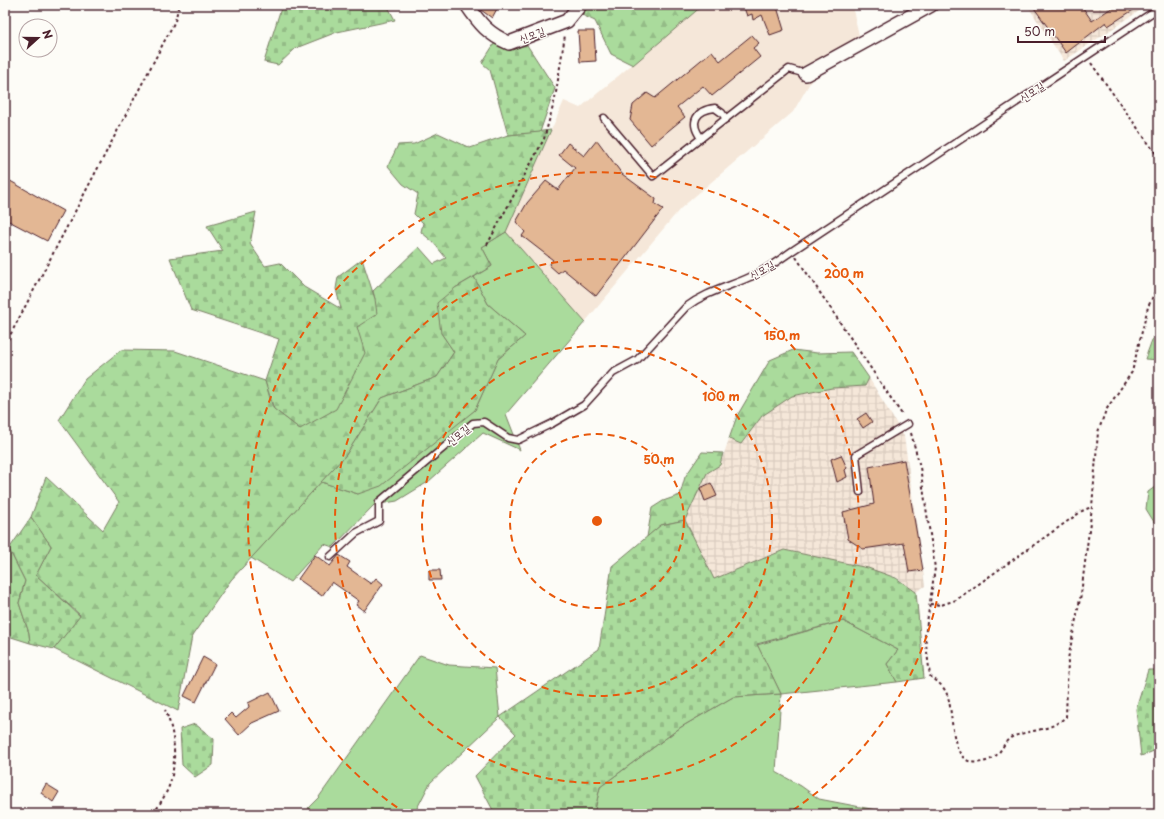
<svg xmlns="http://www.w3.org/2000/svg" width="1164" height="819" font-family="'Playpen Sans','Poor Story',sans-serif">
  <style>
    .built { fill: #f5e7d9 }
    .industrial { fill: url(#industrial-grid) }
    .grass { fill: #aadb9c; stroke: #7a7d64 }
    .forest { fill: url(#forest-firs); stroke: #7a7d64 }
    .cemetery { fill: url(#cemetery-stones); stroke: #7a7d64 }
    .building { fill: #e3b794; stroke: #4a1f2b }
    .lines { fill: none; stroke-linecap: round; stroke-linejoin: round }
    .service-casing { stroke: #4a1f2b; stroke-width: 9 }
    .minor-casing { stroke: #4a1f2b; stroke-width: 16 }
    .path { stroke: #4a1f2b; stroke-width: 2; stroke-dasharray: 3 3; stroke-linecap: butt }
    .service { stroke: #fdfcf7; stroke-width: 6 }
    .minor { stroke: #fdfcf7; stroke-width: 13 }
    .ring { fill: none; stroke: #e8590c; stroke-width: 2; stroke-dasharray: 7 5 }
    .labels { text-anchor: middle; stroke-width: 3; stroke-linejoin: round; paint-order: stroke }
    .street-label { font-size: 11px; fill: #4a1f2b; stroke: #fdfcf7 }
    .centre { fill: #e8590c; stroke: #fdfcf7; stroke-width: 2 }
    .ring-label { font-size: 12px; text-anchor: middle; font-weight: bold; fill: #e8590c; stroke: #fdfcf7; stroke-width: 3; stroke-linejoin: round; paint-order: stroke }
  </style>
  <defs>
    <pattern id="industrial-grid" width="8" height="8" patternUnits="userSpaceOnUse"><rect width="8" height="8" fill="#f5e7d9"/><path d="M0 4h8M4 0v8" fill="none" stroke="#d4c6ba"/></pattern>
    <pattern id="forest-firs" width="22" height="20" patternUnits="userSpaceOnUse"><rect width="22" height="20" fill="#aadb9c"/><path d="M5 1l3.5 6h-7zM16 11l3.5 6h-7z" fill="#94bc87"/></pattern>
    <pattern id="cemetery-stones" width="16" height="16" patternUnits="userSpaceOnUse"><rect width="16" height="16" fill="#aadb9c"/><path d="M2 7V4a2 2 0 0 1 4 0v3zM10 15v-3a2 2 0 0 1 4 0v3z" fill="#94bc87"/></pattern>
  </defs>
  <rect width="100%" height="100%" fill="#fdfcf7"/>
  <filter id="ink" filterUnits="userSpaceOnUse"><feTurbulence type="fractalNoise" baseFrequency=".025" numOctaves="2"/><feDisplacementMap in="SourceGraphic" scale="8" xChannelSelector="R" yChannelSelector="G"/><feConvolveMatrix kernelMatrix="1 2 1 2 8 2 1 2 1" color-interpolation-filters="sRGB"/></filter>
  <g filter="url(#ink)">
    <!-- built -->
    <path class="built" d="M703,5H866L853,10L859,35L811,81L793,112L680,209L585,322L506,232L564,101L580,108Z"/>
    <!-- industrial -->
    <g class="industrial">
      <path d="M1027,5H1148L1064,61Z"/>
      <path d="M869,378L904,436L925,586L916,592L896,577L784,550L714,579L685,520L707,473L720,465L729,439L741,444L762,416L792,396L832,388L865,386Z"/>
    </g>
    <!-- grass -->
    <g class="grass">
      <path d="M506,232L585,322L506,414L520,450L483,433L428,482L397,501L374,505L333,547L324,544L290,582L251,558L321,482L358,494L475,410L498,359L525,336L488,304L474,277L492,266L482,247Z"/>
      <path d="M1159,321V360L1145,359Z"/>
      <path d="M1159,484V530L1146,509L1148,492Z"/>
      <path d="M843,621L898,650L887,664L897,682L781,694L776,772L801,786L819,799L897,814H594L600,787L681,727L733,697L781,694L757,645Z"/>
      <path d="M420,655L449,665L495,668L500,717L430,783L414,814H313L308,808L319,797Z"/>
    </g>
    <!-- forest -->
    <g class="forest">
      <path d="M588,5H703L633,65L611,54L595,21L582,15Z"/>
      <path d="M551,130L506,232L482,247L492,266L455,288L441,333L454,352L437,377L382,398L346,455L231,580L192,636L178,711L54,649L80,615L36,575L51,546L31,517L46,477L103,530L119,502L59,420L85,379L121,350L175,351L265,381L273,408L300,429L357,327L375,299L373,291L419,247L434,264L446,258L433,242L421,232L423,223L414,214L418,194L403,184L388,166L398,145L414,144L438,133L470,148L508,135Z"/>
      <path d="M793,350L817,353L851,352L869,378L865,386L832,388L792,396L762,416L741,444L729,439L737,416L770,360Z"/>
      <path d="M702,452L723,453L720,465L707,473L685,520L661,525L647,537L652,508L663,501L680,495L685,477Z"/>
      <path d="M9,549L25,581L19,603L29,633L30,643L5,635V552Z"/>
    </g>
    <!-- cemetery -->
    <g class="cemetery">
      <path d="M282,5H387L395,20L337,32L296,48L278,65L264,62Z"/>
      <path d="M496,41L504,47L527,45L555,88L540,132L508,135L490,70L482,63Z"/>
      <path d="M256,212L250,244L265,266L280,263L304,287L341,309L336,289L338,277L362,259L375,299L377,314L357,327L365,353L336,409L300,429L274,409L265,381L279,339L191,310L170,258L223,251L207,226Z"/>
      <path d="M474,277L488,304L525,336L498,359L475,410L381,486L358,494L321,482L346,455L382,398L437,377L454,352L441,333L437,303L455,288Z"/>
      <path d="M31,517L51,546L36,575L80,616L54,649L30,643L29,633L19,603L25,581L9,549Z"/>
      <path d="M685,520L714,579L784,550L868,568L896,578L916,592L924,678L897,682L887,664L898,650L843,621L757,644L781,694L733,697L681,727L600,787L594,814H495L475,776L516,734L500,717L599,649L612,566L661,525Z"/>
      <path d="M1148,670H1159V749L1141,756L1136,709Z"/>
      <path d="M195,724L214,739L213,765L195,777L182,765L180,729Z"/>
    </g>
    <!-- building -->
    <g class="building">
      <path d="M483,5H499L492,18L481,10Z"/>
      <path d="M743,5H781L777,7L784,30L770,35L762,15L753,20L752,14L747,16Z"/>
      <path d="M1032,5H1081L1092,21L1116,5H1141L1108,26L1106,22L1066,53Z"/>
      <path d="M578,31H594L596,61L580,62Z"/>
      <path d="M752,35L759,43L753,48L760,57L712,96L703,86L677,107L685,117L651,145L630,120L633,105L647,93L655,98L712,51L720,61Z"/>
      <path d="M597,140L622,174L656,199L655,204L663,209L596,296L563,269L558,273L549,265L553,260L522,236L525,232L516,222L527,203L546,181L558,190L575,168L559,155L568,143L584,156Z"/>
      <path d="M5,178L63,211L47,241L5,219Z"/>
      <path d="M866,413L872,422L863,428L857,419Z"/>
      <path d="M841,455L847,468L845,470L847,477L837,482L831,459Z"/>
      <path d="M904,460L923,570L909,572L904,543L863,549L848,539L843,512L874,504L869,467Z"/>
      <path d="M711,483L717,496L705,501L700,488Z"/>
      <path d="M315,555L330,566L339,555L350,562L347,567L371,584L376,578L383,584L364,611L356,605L359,601L332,582L322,596L298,579Z"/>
      <path d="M429,570H440L441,580H429Z"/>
      <path d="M203,657L215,664L196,702L184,696Z"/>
      <path d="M270,692L279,711L252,723L239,735L225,719L231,713L236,718L249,707L248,703Z"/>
      <path d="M46,784L59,792L53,802L41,793Z"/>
    </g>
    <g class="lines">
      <!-- service casing -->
      <g class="service-casing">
        <g id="service">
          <path d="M604,118L653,176L789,69L806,74"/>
          <path d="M701,138C689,122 696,110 715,108L722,113L726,119"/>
          <path d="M860,492L856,455L908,424"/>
          <path d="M330,557L356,533L379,521V502L473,423L484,422L508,438L518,440L553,423L584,405L613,373L637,360L686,307C706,292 728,287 750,277C765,271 779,260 792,251L1159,8"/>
        </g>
      </g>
      <!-- minor casing -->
      <g class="minor-casing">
        <g id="minor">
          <path d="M467,5C480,24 488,34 509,43L567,21L580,5"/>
          <path d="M806,74L931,5"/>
        </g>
      </g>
      <!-- path -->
      <g class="path">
        <path d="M1091,63L1159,158"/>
        <path d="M487,245L544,139L555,99L565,35"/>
        <path d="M796,257L903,416"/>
        <path d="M5,345L175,21L179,5"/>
        <path d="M911,433L920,467L935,568L925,636L930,676C938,682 945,687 948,697C955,721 948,775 989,760C1002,755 1003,741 1012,737C1026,731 1041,731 1054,725C1058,723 1062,720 1066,717L1068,659L1081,594L1092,507L1098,432L1106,410L1132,372L1148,307L1159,283"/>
        <path d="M930,604L941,605L956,600L1082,511L1091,507"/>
        <path d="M154,814C159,804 167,794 170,783C177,760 175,732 165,710"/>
      </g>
      <!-- service -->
      <use href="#service" class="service"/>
      <!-- minor -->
      <use href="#minor" class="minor"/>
    </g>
  </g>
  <!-- distance rings -->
  <g class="ring">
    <circle cx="597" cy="521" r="87"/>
    <circle cx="597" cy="521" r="175"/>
    <circle cx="597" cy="521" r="262"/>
    <path d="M407 814A349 349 0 1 1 787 814"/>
  </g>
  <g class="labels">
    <!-- street labels -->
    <g class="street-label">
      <text transform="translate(532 35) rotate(-20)" y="4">신모길</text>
      <text transform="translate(1032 92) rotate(-34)" y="4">신모길</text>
      <text transform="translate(762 270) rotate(-30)" y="4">신모길</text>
      <text transform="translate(458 435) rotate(-39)" y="4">신모길</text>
    </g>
  </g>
  <circle cx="597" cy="521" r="6" class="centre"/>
  <g class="ring-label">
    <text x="844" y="278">200 m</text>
    <text x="782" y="340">150 m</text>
    <text x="721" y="401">100 m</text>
    <text x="659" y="464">50 m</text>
  </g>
  <!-- margin -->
  <rect width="1164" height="819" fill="none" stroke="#fdfcf7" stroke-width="20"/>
  <rect x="10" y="10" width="1144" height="799" fill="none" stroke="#4a1f2b" stroke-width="1.5" filter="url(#ink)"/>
  <!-- north arrow -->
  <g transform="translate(38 38) rotate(69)"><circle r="19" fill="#fdfcf7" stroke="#b5a4a5"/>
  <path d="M0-3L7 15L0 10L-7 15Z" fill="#4a1f2b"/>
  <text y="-6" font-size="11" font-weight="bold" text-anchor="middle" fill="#4a1f2b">N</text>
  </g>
  <!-- scale -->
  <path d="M1018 36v6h87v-6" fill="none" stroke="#4a1f2b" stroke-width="2"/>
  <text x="1024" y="36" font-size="12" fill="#4a1f2b" stroke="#fdfcf7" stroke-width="3" paint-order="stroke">50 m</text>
</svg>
